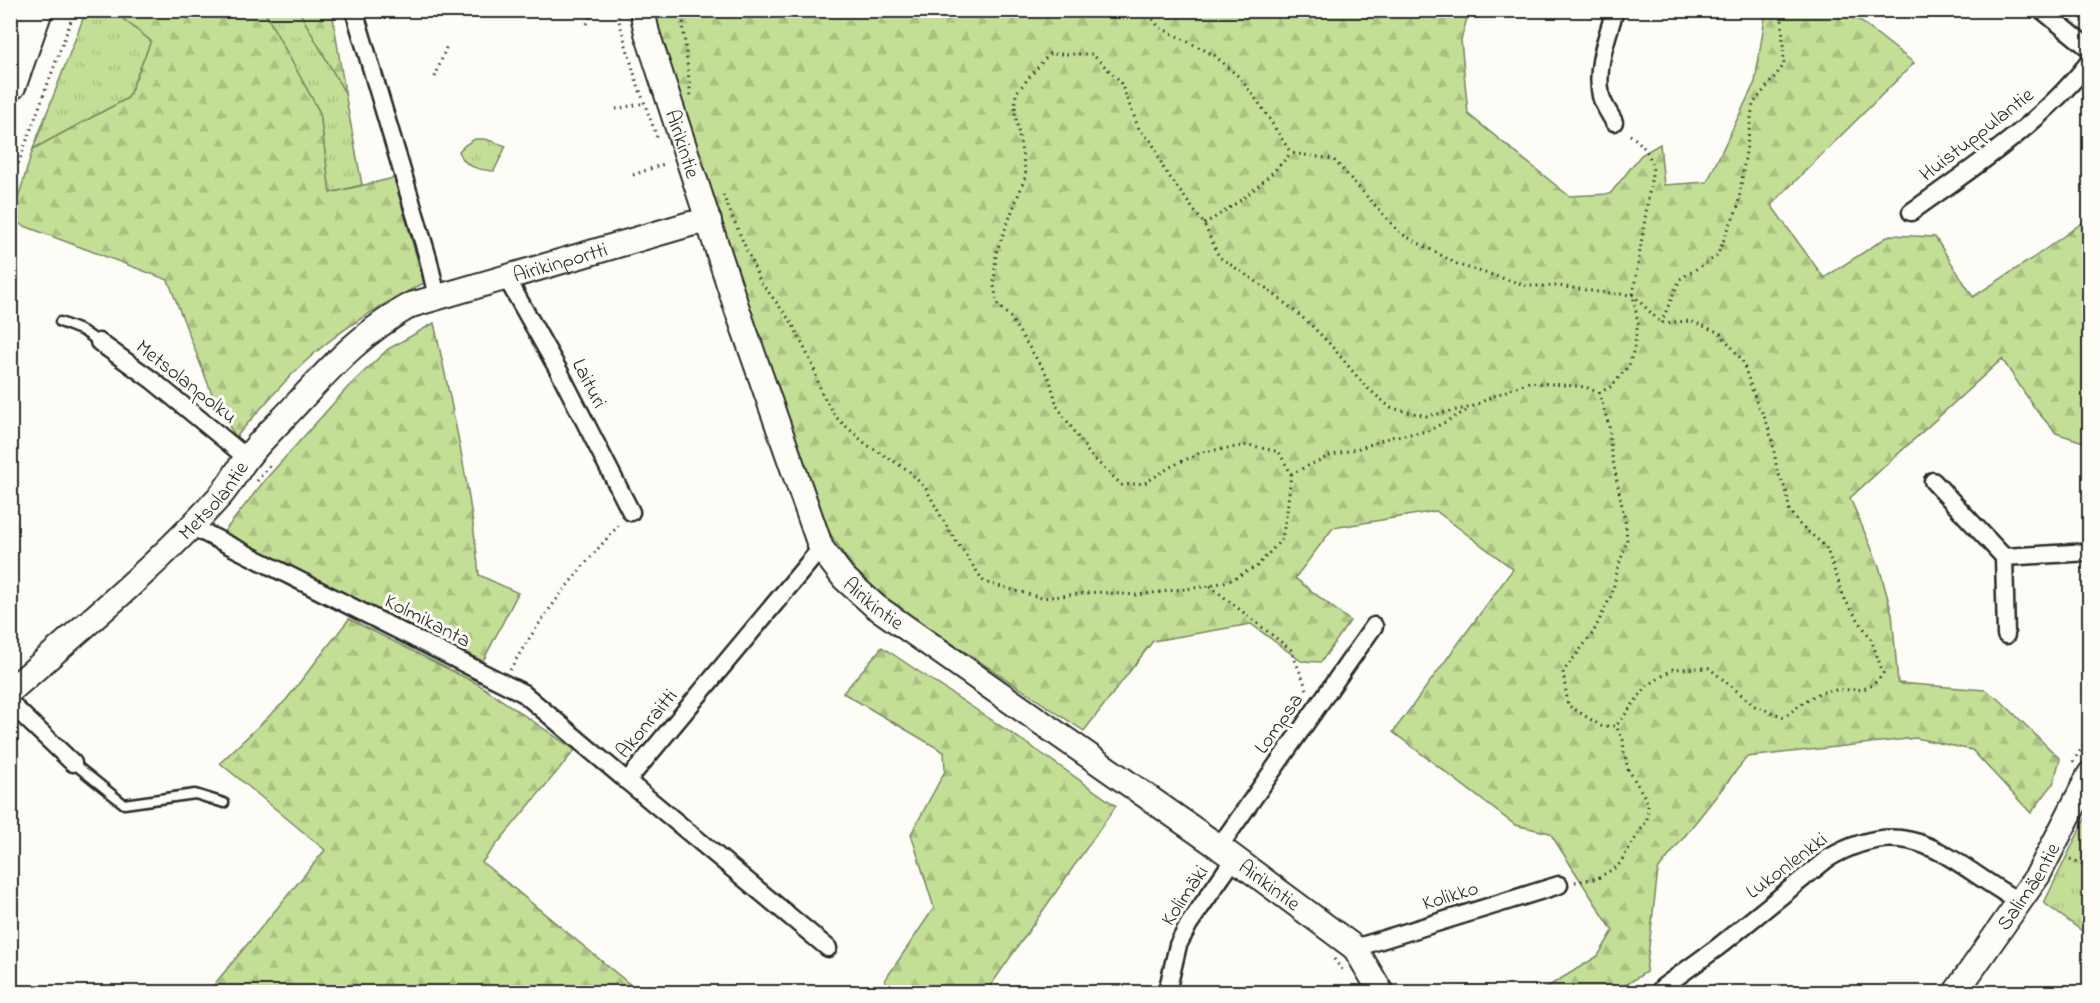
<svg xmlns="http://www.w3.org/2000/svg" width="2100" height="1003" font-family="'Indie Flower',sans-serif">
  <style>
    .grass { fill: url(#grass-tufts); stroke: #778560; stroke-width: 1.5 }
    .forest { fill: url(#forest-firs); stroke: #778560; stroke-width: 1.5 }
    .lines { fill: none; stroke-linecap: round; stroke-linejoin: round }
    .lane-casing { stroke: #2b2b2b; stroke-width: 13 }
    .street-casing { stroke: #2b2b2b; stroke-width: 21 }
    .secondary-casing { stroke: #2b2b2b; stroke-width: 28 }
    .highway-casing { stroke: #2b2b2b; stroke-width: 36 }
    .path { stroke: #2b2b2b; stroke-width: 3; stroke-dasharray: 1.5 4.5; stroke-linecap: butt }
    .lane { stroke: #fdfcf7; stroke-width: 8 }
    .street { stroke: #fdfcf7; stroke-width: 16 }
    .secondary { stroke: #fdfcf7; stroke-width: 24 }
    .highway { stroke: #fdfcf7; stroke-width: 32 }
    .labels { text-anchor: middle; stroke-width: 6; stroke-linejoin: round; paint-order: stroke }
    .street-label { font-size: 21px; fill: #2b2b2b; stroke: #fdfcf7 }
  </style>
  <defs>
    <pattern id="grass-tufts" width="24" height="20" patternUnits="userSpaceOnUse" patternTransform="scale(1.5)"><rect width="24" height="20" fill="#c3df96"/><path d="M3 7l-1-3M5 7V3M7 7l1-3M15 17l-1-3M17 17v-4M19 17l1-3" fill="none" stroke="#a8c081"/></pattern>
    <pattern id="forest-firs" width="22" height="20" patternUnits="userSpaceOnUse" patternTransform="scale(1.5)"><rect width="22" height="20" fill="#c3df96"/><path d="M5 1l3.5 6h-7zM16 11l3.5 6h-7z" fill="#a8c081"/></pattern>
  </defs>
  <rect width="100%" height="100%" fill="#fdfcf7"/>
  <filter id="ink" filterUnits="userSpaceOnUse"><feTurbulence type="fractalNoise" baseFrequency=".0167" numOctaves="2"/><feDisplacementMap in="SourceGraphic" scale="12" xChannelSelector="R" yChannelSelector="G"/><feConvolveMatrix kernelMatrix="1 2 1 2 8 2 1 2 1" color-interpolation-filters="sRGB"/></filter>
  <g filter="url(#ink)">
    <!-- grass -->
    <g class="grass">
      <path d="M86,11H113L151,41L128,98L33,149Z"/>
      <path d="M264,11H299L345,93L362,185L330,193L320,113Z"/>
      <path d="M475,139H485L506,146L494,171C479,170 463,167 459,151L465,145Z"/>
      <path d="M2086,817L2090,820L2089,936L2044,903Z"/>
    </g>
    <!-- forest -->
    <g class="forest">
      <path d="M113,11H264L320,113L330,193L394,178L424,283C388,301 353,321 322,347C290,373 263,406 236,437L217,407L168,280L11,221L33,149L128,98L151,41Z"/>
      <path d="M299,11H332L345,93Z"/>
      <path d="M654,11H1469L1461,40L1468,114L1569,196L1610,194L1641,155L1660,144L1664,185L1707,182L1755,82L1766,11H1857L1854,16L1914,63L1771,205L1824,278L1890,235L1935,237L1973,297L2033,258L2089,218V444L2056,433L2036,410L2002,359L1850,498L1879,566L1892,614L1898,683L1985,690L2001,701L2060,759L2053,784L2031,813L1972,750L1916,738L1747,757L1658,870L1646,972L1615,992H1539L1598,956L1613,931L1550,833L1515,825L1393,732L1513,569L1436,511L1333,528L1295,578L1350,621L1321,662L1301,661L1251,624L1153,641L1084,731L887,600L853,568L825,526L787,422L679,98Z"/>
      <path d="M434,323C452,406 471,490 479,575L518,593L483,661L223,533L265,480L348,387L388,349Z"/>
      <path d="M349,619L478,684L575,750L482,862L639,992H208L325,850L220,763L286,700Z"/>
      <path d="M882,647L1044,755L1116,806L986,992H889L885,980L934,908L911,834L945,771L944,752L843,693Z"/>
    </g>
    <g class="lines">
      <!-- lane casing -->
      <g class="lane-casing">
        <g id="lane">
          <path d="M60,322L83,331L99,342"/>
          <path d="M73,763L124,804L195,794L224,803"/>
        </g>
      </g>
      <!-- street casing -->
      <g class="street-casing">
        <g id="street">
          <path d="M354,10L428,258L437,297"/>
          <path d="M2042,10L2090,49"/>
          <path d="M1614,122C1610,114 1603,105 1601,96C1595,67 1607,38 1615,10"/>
          <path d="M1911,212C1975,166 2041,124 2090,61"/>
          <path d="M506,277L560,373L631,512"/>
          <path d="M99,342L152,380L247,458"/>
          <path d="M1933,481L2004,557L2090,552"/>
          <path d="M191,526L523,693L627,781"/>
          <path d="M821,548L627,781L828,948"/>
          <path d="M2004,557L2006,635"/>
          <path d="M10,703L73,763"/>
          <path d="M1219,847L1374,626"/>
          <path d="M1355,948L1559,885"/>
          <path d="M1167,992L1178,945L1189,924L1234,859"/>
          <path d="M1659,992L1663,987L1718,947L1827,859C1913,808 1949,863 2020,902"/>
        </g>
      </g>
      <!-- secondary casing -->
      <g class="secondary-casing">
        <g id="secondary">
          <path id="s1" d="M642,10L647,33L737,309L821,548L844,578L875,606L1219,847L1355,948L1381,992"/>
          <path id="s2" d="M10,691C82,628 156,567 220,496C230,485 237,471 246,459C260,441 277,425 292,409C331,367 361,333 411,305L690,224L709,221"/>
          <path id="s3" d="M1956,992L2038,875L2090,774"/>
        </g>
      </g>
      <!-- highway casing -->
      <g class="highway-casing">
        <path id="highway" d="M10,84L36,10"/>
      </g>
      <!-- path -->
      <g class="path">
        <path d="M616,10L636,80L658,140"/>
        <path d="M684,10L683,26L691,98"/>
        <path d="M1145,10L1159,27L1214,55L1239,77L1261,106L1291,153"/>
        <path d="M587,24L594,10"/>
        <path d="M435,77L447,45"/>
        <path d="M616,109L645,103"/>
        <path d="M633,175L667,163"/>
        <path d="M10,186L75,10"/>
        <path d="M723,195L760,281L792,323L813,366L822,394L837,418L867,445L908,470L926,489L948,529L984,582L1042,598L1097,592L1136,595L1210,586L1231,580L1257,566L1282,539L1287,511L1291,474L1279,452L1249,445L1202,452L1170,467L1145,483L1122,485L1090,455L1057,406L1050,380L1010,317L997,304L994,285L996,253L1026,175L1015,113L1016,93L1049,54H1092L1120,81L1139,129L1152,142L1164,169L1204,224L1219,257L1266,288L1308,322L1329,343L1365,386L1391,408L1427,416L1472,407L1491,397L1529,382L1586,387L1599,393L1609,426L1611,451L1626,526L1627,542L1618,567L1612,594L1593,633L1563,672L1568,705L1601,726H1616L1647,686L1673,669L1709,668L1755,706L1784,717C1796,708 1810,696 1824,692C1849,685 1867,699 1883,673L1871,639L1845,600L1826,547L1798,523L1789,509L1787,493L1777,470L1773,444L1766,420L1756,401L1742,360L1720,333L1691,321L1661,323L1633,295L1598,292L1559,286H1528L1459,265L1400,233L1333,159L1291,153"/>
        <path d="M1204,224C1241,202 1262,185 1291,153"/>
        <path d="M1661,323L1680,279L1717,256L1738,206L1753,104L1784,65L1782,19L1786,10"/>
        <path d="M1599,393L1612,386L1629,365L1634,349L1638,323L1633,295L1653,168C1649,150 1640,142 1626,132"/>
        <path d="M1291,474L1329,456L1363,447L1391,437L1428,431L1468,410"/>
        <path d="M257,481L270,465"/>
        <path d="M1210,586L1291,650L1308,692"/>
        <path d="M510,670C540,617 579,569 619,525"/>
        <path d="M2073,762L2090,735"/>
        <path d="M2070,859L2090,867"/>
        <path d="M1575,882L1598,878L1618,866L1647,820L1648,806L1646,799L1628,769L1624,752L1623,740L1616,726"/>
        <path d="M1334,959L1343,971"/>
        <path d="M1930,992L1936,984"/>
      </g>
      <!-- lane -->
      <use href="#lane" class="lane"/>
      <!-- street -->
      <use href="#street" class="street"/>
      <!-- secondary -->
      <use href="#secondary" class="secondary"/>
      <!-- highway -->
      <use href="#highway" class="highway"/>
    </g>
  </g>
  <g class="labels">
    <!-- street labels -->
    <g class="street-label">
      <text transform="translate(1976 134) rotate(-38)" y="7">Huistuppulantie</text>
      <text dy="7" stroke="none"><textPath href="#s1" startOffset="140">Airikintie</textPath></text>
      <text dy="7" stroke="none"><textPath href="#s2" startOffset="714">Airikinportti</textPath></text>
      <text transform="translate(187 381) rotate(38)" y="7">Metsolanpolku</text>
      <text transform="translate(590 383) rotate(63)" y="7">Laituri</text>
      <text dy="7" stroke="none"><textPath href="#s2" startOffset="279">Metsolantie</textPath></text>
      <text dy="7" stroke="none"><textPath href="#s1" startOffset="644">Airikintie</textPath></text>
      <text transform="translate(428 620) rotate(27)" y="7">Kolmikanta</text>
      <text transform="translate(646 723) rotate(-50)" y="7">Akonraitti</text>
      <text transform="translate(1278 723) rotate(-55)" y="7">Lompsa</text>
      <text transform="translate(1786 865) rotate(-37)" y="7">Lukonlenkki</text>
      <text dy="7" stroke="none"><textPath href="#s1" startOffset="1130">Airikintie</textPath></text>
      <text dy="7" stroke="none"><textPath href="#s3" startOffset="128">Salimäentie</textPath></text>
      <text transform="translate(1184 895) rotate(-56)" y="7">Kolimäki</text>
      <text transform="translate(1450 895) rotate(-17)" y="7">Kolikko</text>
    </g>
  </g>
  <!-- margin -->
  <rect width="2100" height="1003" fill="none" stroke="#fdfcf7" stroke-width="36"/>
  <rect x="18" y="18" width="2064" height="967" fill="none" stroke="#2b2b2b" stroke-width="2" filter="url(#ink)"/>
</svg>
